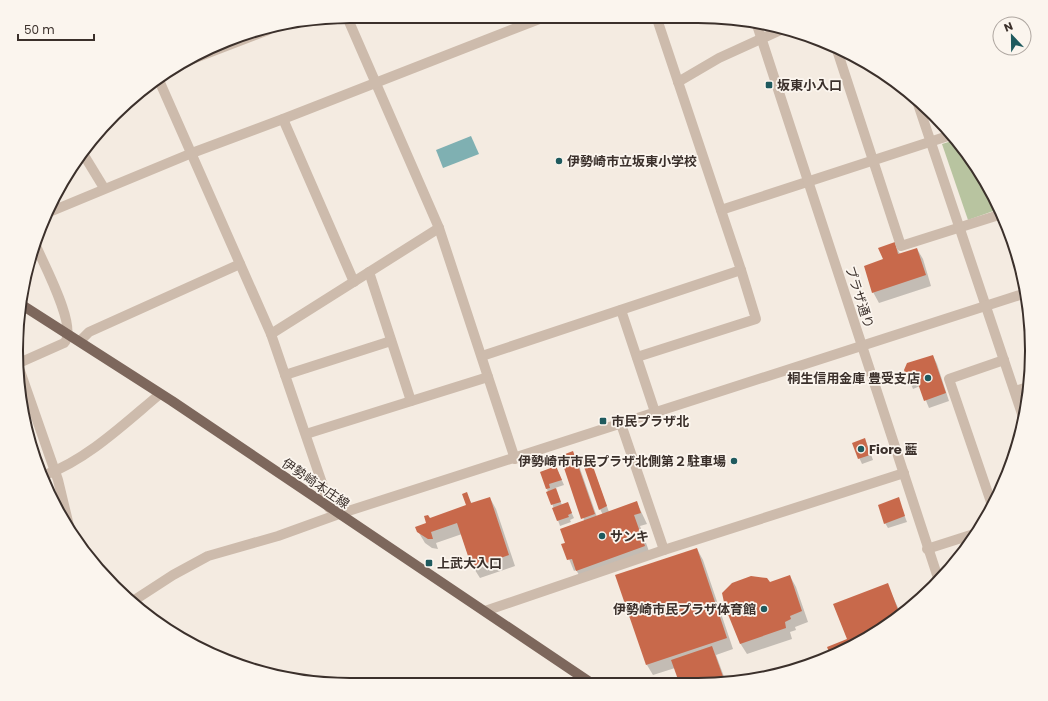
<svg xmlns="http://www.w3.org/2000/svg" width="1048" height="701" font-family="Poppins,'Noto Sans JP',sans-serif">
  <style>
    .green { fill: #b8c4a0 }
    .water { fill: #7fb0b2 }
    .shadow { fill: #0003 }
    .building { fill: #c8694b }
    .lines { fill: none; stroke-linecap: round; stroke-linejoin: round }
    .minor { stroke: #cdbbac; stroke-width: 10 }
    .tertiary { stroke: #cdbbac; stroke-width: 10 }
    .primary { stroke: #7d675c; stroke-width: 10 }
    .poi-dot { fill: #1f5a5e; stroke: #fbf5ee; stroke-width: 1.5 }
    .labels { text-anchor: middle; stroke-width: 3.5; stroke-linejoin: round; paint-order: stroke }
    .poi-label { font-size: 13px; font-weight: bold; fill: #3b302b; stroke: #fbf5ee; text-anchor: start }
    .street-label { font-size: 13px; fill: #3b302b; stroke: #fbf5ee }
    .rim { fill: none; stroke: #3b302b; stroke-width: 2 }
  </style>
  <rect width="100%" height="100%" fill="#f4ebe1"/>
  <!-- green -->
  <path class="green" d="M955,140L975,164L999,209L968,220L942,144Z"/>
  <!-- water -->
  <path class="water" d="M471,136L479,154L443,168L436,150Z"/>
  <!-- shadow -->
  <g class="shadow">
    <path d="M894,243L900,254L917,249L923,259L931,286L879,303L873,292L884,259Z"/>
    <path d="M933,356L937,364L949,401L929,408L920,386L913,389L905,370Z"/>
    <path d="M865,439L873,460L862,464L853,444Z"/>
    <path d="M573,452L577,460L597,517L603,515L600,509L590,460L609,512L637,503L647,524L640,526L651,557L583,581L576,570L574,571L563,544L566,543L584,521Z"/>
    <path d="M556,467L564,485L555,488L562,505L567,503L574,518L570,520L571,522L560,526L541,472Z"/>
    <path d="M466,493L472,504L490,498L496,509L515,566L480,578L473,567L462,534L436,543L438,549L432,548L425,543L416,528L428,524L430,519L467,506Z"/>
    <path d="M898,499L907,522L888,528L885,523Z"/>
    <path d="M697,549L703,560L733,649L716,655L726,682L681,685L675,668L653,675L647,665Z"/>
    <path d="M790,576L796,587L808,622L795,627L796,630L790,632L792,639L747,654L740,643L769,584Z"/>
    <path d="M887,584L901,614L884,628L832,656L848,640Z"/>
  </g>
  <!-- building -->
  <g class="building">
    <path d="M895,242L898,254L917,248L926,275L872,293L864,266L883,259L878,248Z"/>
    <path d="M933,355L946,393L924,401L916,378L908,381L904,370L907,363Z"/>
    <path d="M865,438L870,455L858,459L852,443Z"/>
    <path d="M573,451L595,514L581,519L560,456Z"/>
    <path d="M590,458L607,506L599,510L582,461Z"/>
    <path d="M556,466L562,480L549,484L550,488L546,489L540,472Z"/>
    <path d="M556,488L561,502L551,505L546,492Z"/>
    <path d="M467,492L471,503L490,497L509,555L472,568L457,523L431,532L433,539H428L417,532L415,527L426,523L424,516L428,515L430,518L466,505L462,494Z"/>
    <path d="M899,497L905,516L884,524L878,505Z"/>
    <path d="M637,501L641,513L634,515L645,546L576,571L572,559L567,560L561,544L565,543L560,529Z"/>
    <path d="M568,502L572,513L568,515L569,517L557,521L552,508Z"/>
    <path d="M697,548L727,638L646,665L615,575Z"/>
    <path d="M790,575L802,611L790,616L791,619L785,622L786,628L740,644L725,607L722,593L732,583L751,576L767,578L770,582Z"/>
    <path d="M888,583L900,615L883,622L884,625L875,629L876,633L831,657L827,647L847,639L833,604Z"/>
    <path d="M712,646L725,682L680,685L671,660Z"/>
  </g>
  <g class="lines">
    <!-- minor -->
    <g class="minor">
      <path d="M347,17L439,228L515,459"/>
      <path d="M836,47L901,246L1002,214"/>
      <path d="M187,61L268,30"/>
      <path d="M158,78L271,334L322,483L329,508"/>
      <path d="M678,82L719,58L783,29"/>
      <path d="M917,101L1024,420"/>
      <path d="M283,119L354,282"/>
      <path d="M82,152L104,188"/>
      <path d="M721,210L951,135"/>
      <path d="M369,272L411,401"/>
      <path d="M621,310L655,412"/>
      <path d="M271,334L439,228"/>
      <path d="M80,341L89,332L240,264"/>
      <path d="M482,356L741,270L656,16"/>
      <path d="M637,357L756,319L741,270"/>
      <path d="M19,363L64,343C79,329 43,263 36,246"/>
      <path d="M20,371L58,480L70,530"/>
      <path d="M285,375L391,341"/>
      <path d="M1015,391L1028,387"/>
      <path d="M621,424L664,550"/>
      <path d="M306,434L488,377"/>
      <path d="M992,505L949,379L1004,360"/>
      <path d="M927,549L977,533"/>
      <path d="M485,611L664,550L904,473"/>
    </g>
    <!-- tertiary -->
    <g class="tertiary">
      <path d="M756,22L939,581"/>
      <path d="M47,213L192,153L283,119L547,16"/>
      <path d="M45,475C88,459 125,423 160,394"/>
      <path d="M133,601L173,575L208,556L278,536L339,514L1026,293"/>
    </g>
    <!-- primary -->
    <path class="primary" d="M22,305L172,401L594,685"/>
  </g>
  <!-- markers -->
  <g class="poi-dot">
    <rect x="765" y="81" width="8" height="8" rx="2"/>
    <circle cx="559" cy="161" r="4"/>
    <circle cx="928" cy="378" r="4"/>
    <rect x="599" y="417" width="8" height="8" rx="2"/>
    <circle cx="861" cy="449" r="4"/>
    <circle cx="734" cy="461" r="4"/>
    <circle cx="602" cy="536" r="4"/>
    <rect x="425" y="559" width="8" height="8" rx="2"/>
    <circle cx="764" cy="609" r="4"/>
  </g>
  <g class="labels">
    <!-- poi labels -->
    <g class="poi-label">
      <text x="777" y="90">坂東小入口</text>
      <text x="567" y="166">伊勢崎市立坂東小学校</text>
      <text x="920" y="383" text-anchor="end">桐生信用金庫 豊受支店</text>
      <text x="611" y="426">市民プラザ北</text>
      <text x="869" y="454">Fiore 藍</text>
      <text x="726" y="466" text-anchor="end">伊勢崎市市民プラザ北側第２駐車場</text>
      <text x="610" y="541">サンキ</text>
      <text x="437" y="568">上武大入口</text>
      <text x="756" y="614" text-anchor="end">伊勢崎市民プラザ体育館</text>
    </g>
    <!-- street labels -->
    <g class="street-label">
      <text transform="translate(860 297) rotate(72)" y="5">プラザ通り</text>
      <text transform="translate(316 483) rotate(34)" y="5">伊勢崎本庄線</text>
    </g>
  </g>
  <!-- crop -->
  <path d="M0 0H1048V701H0ZM350 23H698A327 327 0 0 1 1025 350V351A327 327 0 0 1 698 678H350A327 327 0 0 1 23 351V350A327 327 0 0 1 350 23Z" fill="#fbf5ee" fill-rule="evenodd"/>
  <path class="rim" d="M350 23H698A327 327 0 0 1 1025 350V351A327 327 0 0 1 698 678H350A327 327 0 0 1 23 351V350A327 327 0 0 1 350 23Z"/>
  <!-- north arrow -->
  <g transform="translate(1012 36) rotate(338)"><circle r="19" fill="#fbf5ee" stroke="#aea6a0"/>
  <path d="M0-3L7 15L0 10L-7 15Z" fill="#1f5a5e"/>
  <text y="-6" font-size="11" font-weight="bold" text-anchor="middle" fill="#3b302b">N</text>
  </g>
  <!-- scale -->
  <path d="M18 34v6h76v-6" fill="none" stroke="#3b302b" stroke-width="2"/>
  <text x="24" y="34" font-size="12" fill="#3b302b" stroke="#fbf5ee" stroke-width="3" paint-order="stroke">50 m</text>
</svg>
